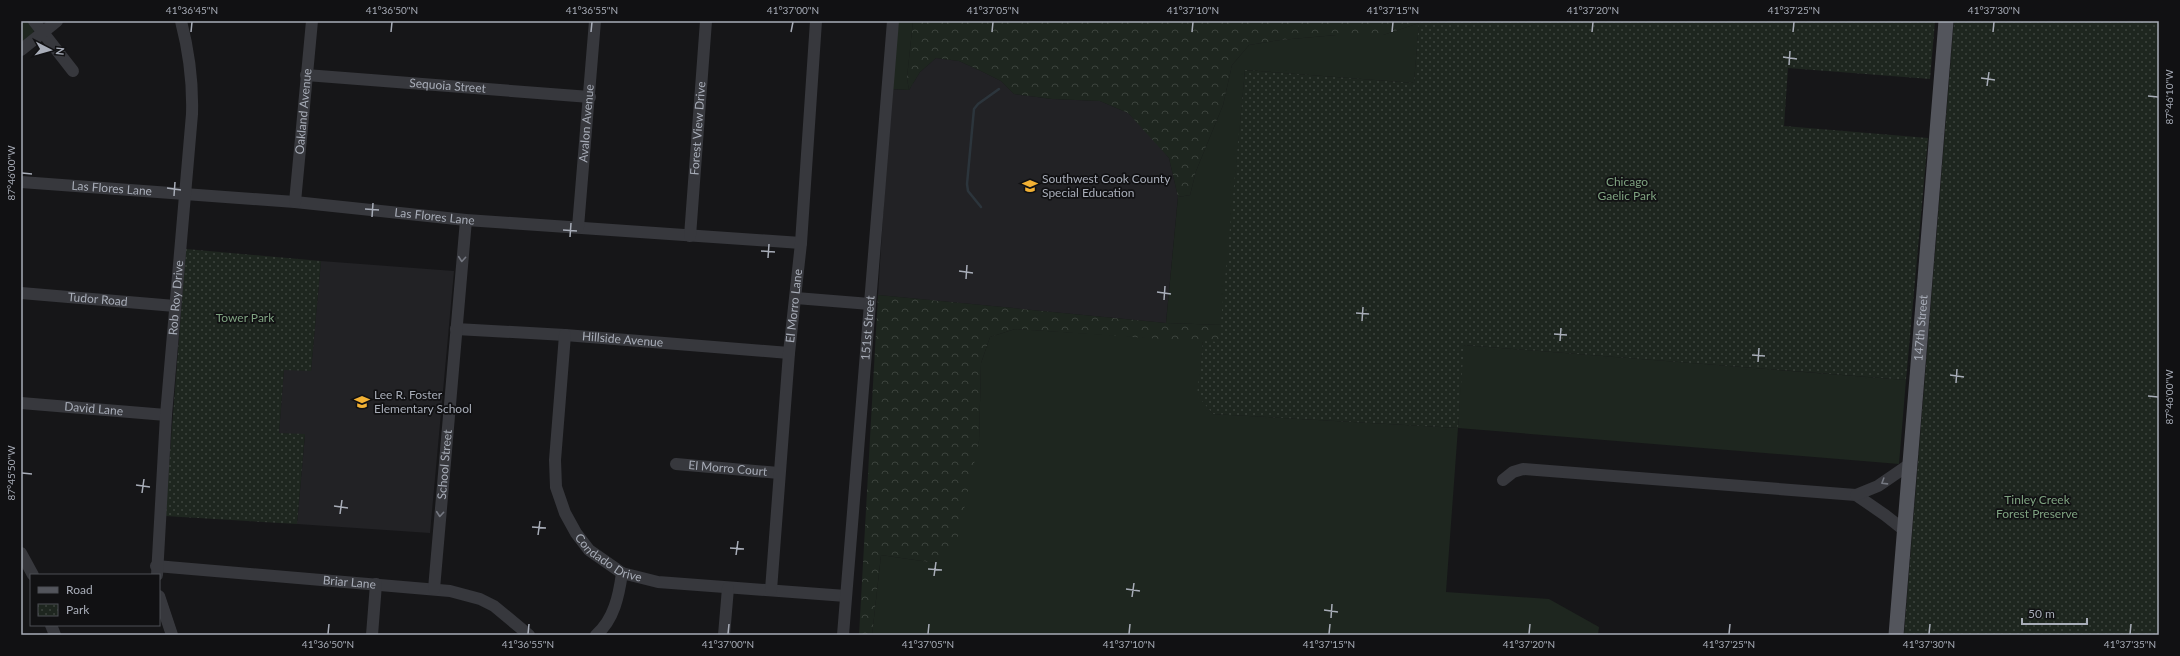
<svg xmlns="http://www.w3.org/2000/svg" width="2180" height="656" font-family="Lato,sans-serif">
  <style>
    .built { fill: #222225 }
    .grass { fill: #1e261f }
    .forest { fill: url(#forest-crowns) }
    .park { fill: url(#park-dots) }
    .lines { fill: none; stroke-linecap: round; stroke-linejoin: round }
    .stream { stroke: #2c353c; stroke-width: 2.5 }
    .minor { stroke: #37383d; stroke-width: 12 }
    .major { stroke: #53555c; stroke-width: 15 }
    .oneway { stroke: #757881 }
    .ticks { fill: none; stroke: #a8adb8; stroke-width: 1.5 }
    .labels { text-anchor: middle; stroke-width: 3.5; stroke-linejoin: round; paint-order: stroke }
    .street-label { font-size: 12px; fill: #a8adb8; stroke: #111113 }
    .poi-label { font-size: 12px; fill: #a8adb8; stroke: #111113; text-anchor: start }
    .park-label { font-size: 12px; fill: #7fa381; stroke: #111113 }
    .neatline { fill: none; stroke: #a8adb8; stroke-width: 1.5 }
    .ticks-label { font-size: 10px; text-anchor: middle; fill: #a8adb8 }
  </style>
  <defs>
    <pattern id="forest-crowns" width="20" height="18" patternUnits="userSpaceOnUse"><rect width="20" height="18" fill="#1e261f"/><path d="M2 6a3 3 0 1 1 6 0M12 15a3 3 0 1 1 6 0" fill="none" stroke="#3c433d"/></pattern>
    <pattern id="park-dots" width="8" height="8" patternUnits="userSpaceOnUse"><rect width="8" height="8" fill="#1e261f"/><path d="M2 2h.1M6 6h.1" fill="none" stroke="#3c433d" stroke-width="1.8" stroke-linecap="round"/></pattern>
  </defs>
  <rect width="100%" height="100%" fill="#161618"/>
  <!-- built -->
  <g class="built">
    <path d="M936,58L959,61L981,71L1001,81L1014,94L1052,99L1100,101L1128,113L1149,134L1169,158L1178,197L1166,323L878,295L891,89L909,90L920,72Z"/>
    <path d="M321,261L454,271L430,533L297,524L305,435L279,433L284,369L311,371Z"/>
  </g>
  <!-- grass -->
  <g class="grass">
    <path d="M21,21L28,22L34,30L33,34L21,44Z"/>
    <path d="M898,21H913L907,78L909,90L891,89Z"/>
    <path d="M1419,23L1414,83L1245,70L1222,325L1166,323L1178,197L1190,195L1196,171L1223,105L1232,65L1249,45L1280,40L1336,35H1383Z"/>
    <path d="M1015,329L1203,341L1198,395L1213,414L1458,428L1463,345L1906,380L1899,464L1458,428L1446,592L1549,599L1599,627L1598,635H872L881,555L936,563L979,441L981,363L990,337Z"/>
  </g>
  <!-- forest -->
  <g class="forest">
    <path d="M913,21H1419V23L1383,35H1336L1280,40L1249,45L1232,65L1223,105L1196,171L1190,195L1178,197L1169,158L1128,113L1100,101L1052,99L1014,94L1001,81L981,71L959,61L936,58L920,72L909,90L907,78Z"/>
    <path d="M878,295L1166,323L1222,325L1219,343L1015,329L990,337L981,363L979,441L956,546L936,563L881,555L872,635H859Z"/>
  </g>
  <!-- park -->
  <g class="park">
    <path d="M1419,21H1935L1930,79L1788,68L1784,126L1928,138L1906,380L1464,345L1458,428L1213,414L1197,395L1203,341L1219,342L1245,70L1414,83Z"/>
    <path d="M1954,21H2159V635H1904Z"/>
    <path d="M186,249L321,261L311,371L284,370L279,433L305,434L297,524L165,516Z"/>
  </g>
  <g class="lines">
    <!-- stream -->
    <path class="stream" d="M981,207L968,191L967,184L974,109L978,104L999,89"/>
    <!-- minor -->
    <g class="minor">
      <path d="M34,21L73,71"/>
      <path d="M21,50L57,21"/>
      <path id="s1" d="M306,75L590,97"/>
      <path id="s2" d="M21,182L295,202L466,220L801,243"/>
      <path id="s3" d="M295,202L312,21"/>
      <path id="s4" d="M578,227L595,21"/>
      <path id="s5" d="M690,236L706,21"/>
      <path id="s6" d="M21,293L175,306"/>
      <path d="M796,298L870,304"/>
      <path id="s7" d="M456,329L565,335L789,353"/>
      <path id="s8" d="M565,335L555,460L556,487L565,513L576,533L589,550L622,573L658,582L846,596"/>
      <path id="s9" d="M21,403L166,415"/>
      <path id="s10" d="M676,464L779,473"/>
      <path d="M1503,480L1513,472L1523,469L1856,495L1885,515L1904,530"/>
      <path d="M1856,495L1878,486L1910,464"/>
      <path d="M21,553L33,575"/>
      <path id="s11" d="M156,566L450,591L480,599L494,606L529,635"/>
      <path id="s12" d="M157,575L166,415L192,114C193,82 189,52 181,21"/>
      <path id="s13" d="M434,589L466,220"/>
      <path id="s14" d="M771,590L789,353L801,243L816,21"/>
      <path d="M159,596L172,635"/>
      <path d="M51,625L55,635"/>
      <path d="M372,635L376,584"/>
      <path d="M596,635C614,620 619,595 622,573"/>
      <path d="M724,635L728,588"/>
      <path id="s15" d="M843,635L893,21"/>
    </g>
    <!-- major -->
    <path class="major" id="s16" d="M1896,635L1946,21"/>
  </g>
  <!-- one-way arrows -->
  <defs><path id="oneway-chevron" d="M-2-3.5L2.5 0L-2 3.5" fill="none" stroke-width="1.6" stroke-linecap="round" stroke-linejoin="round"/></defs>
  <g class="oneway">
    <use href="#oneway-chevron" transform="translate(462 259) rotate(95)"/>
    <use href="#oneway-chevron" transform="translate(1884 482) rotate(148)"/>
    <use href="#oneway-chevron" transform="translate(440 514) rotate(95)"/>
  </g>
  <!-- ticks -->
  <path class="ticks" d="M191,32L192,22M391,32L392,22M591,32L592,22M791,32L793,22M992,32L993,22M1192,32L1193,22M1392,32L1393,22M1592,32L1593,22M1793,32L1794,22M1993,32L1994,22M1783,57L1797,59M1789,65L1790,51M1981,78L1995,80M1987,86L1989,72M2148,96L2158,97M22,173L32,174M167,188L181,190M174,196L175,182M365,209L379,210M372,217L373,203M563,230L577,231M570,237L571,223M761,251L775,252M768,258L769,244M959,271L973,273M966,279L967,265M1157,292L1171,294M1164,300L1165,286M1356,313L1369,314M1362,321L1363,307M1554,334L1567,335M1560,341L1561,328M1752,355L1765,356M1758,362L1759,348M1950,375L1964,377M1956,383L1957,369M2148,396L2158,397M22,473L32,474M136,485L150,487M142,493L144,479M334,506L348,508M340,514L342,500M532,527L546,528M538,535L540,521M730,548L744,549M736,555L738,541M928,569L942,570M934,576L936,562M1126,589L1140,591M1132,597L1134,583M1324,610L1338,612M1331,618L1332,604M328,634L329,624M528,634L529,624M728,634L729,624M928,634L929,624M1129,634L1130,624M1329,634L1330,624M1529,634L1530,624M1729,634L1730,624M1929,634L1930,624M2130,634L2131,624"/>
  <!-- icons -->
  <defs>
    <g id="school-bare" transform="scale(1.2)"><path d="M0-5L7-2L0 1L-7-2ZM-4 1L0 2.5L4 1V4Q0 6-4 4Z" fill="#f2b134" stroke="#111113" stroke-width="2.5" paint-order="stroke"/></g>
  </defs>
  <g fill-rule="evenodd">
    <use href="#school-bare" x="1030" y="186"/>
    <use href="#school-bare" x="362" y="402"/>
  </g>
  <g class="labels">
    <!-- street labels -->
    <g class="street-label">
      <text dy="4" stroke="none"><textPath href="#s1" startOffset="142">Sequoia Street</textPath></text>
      <text dy="4" stroke="none"><textPath href="#s3" startOffset="91">Oakland Avenue</textPath></text>
      <text dy="4" stroke="none"><textPath href="#s4" startOffset="104">Avalon Avenue</textPath></text>
      <text dy="4" stroke="none"><textPath href="#s5" startOffset="108">Forest View Drive</textPath></text>
      <text dy="4" stroke="none"><textPath href="#s2" startOffset="91">Las Flores Lane</textPath></text>
      <text dy="4" stroke="none"><textPath href="#s2" startOffset="415">Las Flores Lane</textPath></text>
      <text dy="4" stroke="none"><textPath href="#s12" startOffset="278">Rob Roy Drive</textPath></text>
      <text dy="4" stroke="none"><textPath href="#s6" startOffset="77">Tudor Road</textPath></text>
      <text dy="4" stroke="none"><textPath href="#s14" startOffset="285">El Morro Lane</textPath></text>
      <text dy="4" stroke="none"><textPath href="#s15" startOffset="308">151st Street</textPath></text>
      <text dy="4" stroke="none"><textPath href="#s16" startOffset="308">147th Street</textPath></text>
      <text dy="4" stroke="none"><textPath href="#s7" startOffset="167">Hillside Avenue</textPath></text>
      <text dy="4" stroke="none"><textPath href="#s9" startOffset="73">David Lane</textPath></text>
      <text dy="4" stroke="none"><textPath href="#s13" startOffset="125">School Street</textPath></text>
      <text dy="4" stroke="none"><textPath href="#s10" startOffset="52">El Morro Court</textPath></text>
      <text dy="4" stroke="none"><textPath href="#s8" startOffset="245">Condado Drive</textPath></text>
      <text dy="4" stroke="none"><textPath href="#s11" startOffset="194">Briar Lane</textPath></text>
    </g>
    <!-- poi labels -->
    <g class="poi-label">
      <text x="1042" y="183">Southwest Cook County<tspan x="1042" dy="14">Special Education</tspan></text>
      <text x="374" y="399">Lee R. Foster<tspan x="374" dy="14">Elementary School</tspan></text>
    </g>
    <!-- park labels -->
    <g class="park-label">
      <text x="1627" y="186">Chicago<tspan x="1627" dy="14">Gaelic Park</tspan></text>
      <text x="245" y="322">Tower Park</text>
      <text x="2037" y="504">Tinley Creek<tspan x="2037" dy="14">Forest Preserve</tspan></text>
    </g>
  </g>
  <!-- border -->
  <rect width="2180" height="656" fill="none" stroke="#111113" stroke-width="44"/>
  <!-- legend -->
  <rect x="30" y="574" width="130" height="52" fill="#111113" stroke="#4d4f55"/>
  <rect x="38" y="587" width="20" height="6" fill="#53555c" stroke="#4d4f55"/>
  <text x="66" y="594" font-size="12" fill="#a8adb8">Road</text>
  <rect x="38" y="604" width="20" height="12" fill="url(#park-dots)" stroke="#4d4f55"/>
  <text x="66" y="614" font-size="12" fill="#a8adb8">Park</text>
  <!-- north arrow -->
  <g transform="translate(50 50) rotate(96)" stroke="#111113" stroke-width="3" paint-order="stroke">
  <path d="M0-3L7 15L0 10L-7 15Z" fill="#a8adb8"/>
  <text y="-6" font-size="11" font-weight="bold" text-anchor="middle" fill="#a8adb8">N</text>
  </g>
  <!-- scale -->
  <path d="M2022 618v6h65v-6" fill="none" stroke="#a8adb8" stroke-width="2"/>
  <text x="2028" y="618" font-size="12" fill="#a8adb8" stroke="#111113" stroke-width="3" paint-order="stroke">50 m</text>
  <rect x="22" y="22" width="2136" height="612" class="neatline"/>
  <g class="ticks-label">
    <text x="192" y="14">41°36'45"N</text>
    <text x="392" y="14">41°36'50"N</text>
    <text x="592" y="14">41°36'55"N</text>
    <text x="793" y="14">41°37'00"N</text>
    <text x="993" y="14">41°37'05"N</text>
    <text x="1193" y="14">41°37'10"N</text>
    <text x="1393" y="14">41°37'15"N</text>
    <text x="1593" y="14">41°37'20"N</text>
    <text x="1794" y="14">41°37'25"N</text>
    <text x="1994" y="14">41°37'30"N</text>
    <text transform="translate(2169 97) rotate(-90)" y="4">87°46'10"W</text>
    <text transform="translate(11 173) rotate(-90)" y="4">87°46'00"W</text>
    <text transform="translate(2169 397) rotate(-90)" y="4">87°46'00"W</text>
    <text transform="translate(11 473) rotate(-90)" y="4">87°45'50"W</text>
    <text x="328" y="648">41°36'50"N</text>
    <text x="528" y="648">41°36'55"N</text>
    <text x="728" y="648">41°37'00"N</text>
    <text x="928" y="648">41°37'05"N</text>
    <text x="1129" y="648">41°37'10"N</text>
    <text x="1329" y="648">41°37'15"N</text>
    <text x="1529" y="648">41°37'20"N</text>
    <text x="1729" y="648">41°37'25"N</text>
    <text x="1929" y="648">41°37'30"N</text>
    <text x="2130" y="648">41°37'35"N</text>
  </g>
</svg>
